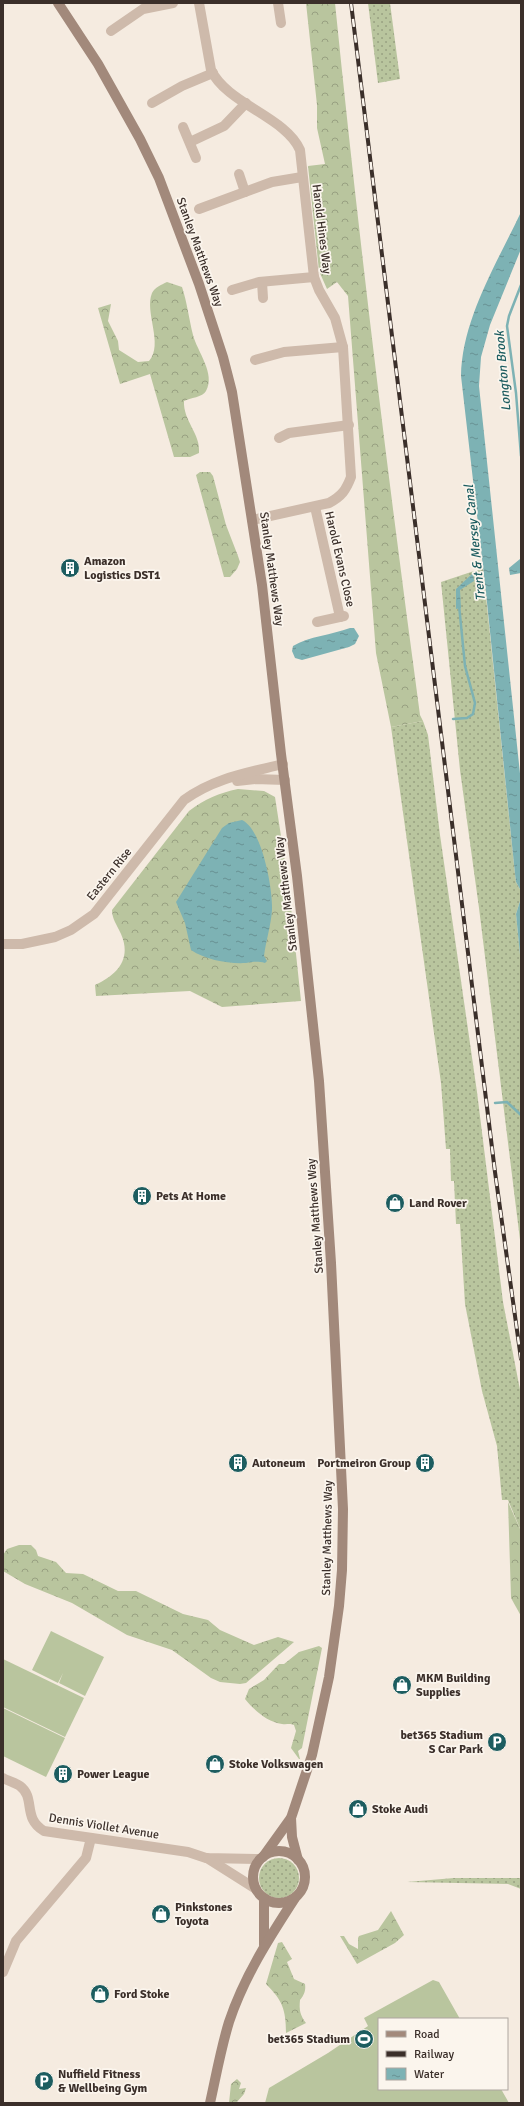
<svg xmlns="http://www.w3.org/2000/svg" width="524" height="2106" font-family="Signika,sans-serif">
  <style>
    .grass { fill: url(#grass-dots) }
    .forest { fill: url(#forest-crowns) }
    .pitch { fill: #b9c59e }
    .water { fill: url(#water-ripples) }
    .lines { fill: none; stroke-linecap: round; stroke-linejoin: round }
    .stream { stroke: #7db2b4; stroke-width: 2.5 }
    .minor { stroke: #cebaab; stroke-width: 10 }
    .secondary { stroke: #a2897b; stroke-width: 10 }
    .rail-casing { stroke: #3b2f2a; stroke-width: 4 }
    .rail { stroke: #fbf5ed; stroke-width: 2.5; stroke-dasharray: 8; stroke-linecap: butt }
    .labels { text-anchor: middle; stroke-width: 3.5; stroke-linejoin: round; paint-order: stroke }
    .street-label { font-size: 12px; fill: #3b2f2a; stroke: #fbf5ed }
    .poi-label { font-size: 12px; font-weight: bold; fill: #3b2f2a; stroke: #fbf5ed; text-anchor: start }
    .water-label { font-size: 13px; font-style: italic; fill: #1d5d60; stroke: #fbf5ed }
  </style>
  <defs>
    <pattern id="grass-dots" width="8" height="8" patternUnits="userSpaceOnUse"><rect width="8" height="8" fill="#b9c59e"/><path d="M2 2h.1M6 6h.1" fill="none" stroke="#98a081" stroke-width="1.8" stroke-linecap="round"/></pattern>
    <pattern id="forest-crowns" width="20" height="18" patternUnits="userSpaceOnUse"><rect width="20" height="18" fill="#b9c59e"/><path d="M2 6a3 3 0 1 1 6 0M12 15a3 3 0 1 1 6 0" fill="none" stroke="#98a081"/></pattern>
    <pattern id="water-ripples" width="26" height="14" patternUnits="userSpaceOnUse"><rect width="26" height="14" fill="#7db2b4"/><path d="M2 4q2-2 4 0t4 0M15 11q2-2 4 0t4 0" fill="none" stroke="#689193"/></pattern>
  </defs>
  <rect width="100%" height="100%" fill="#f5ebe0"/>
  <!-- grass -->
  <g class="grass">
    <path d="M368,3H390L400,79L378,83Z"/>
    <path d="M483,568L515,874L516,882L521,891V898L516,914L521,965V1248L479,908L460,770L441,582Z"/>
    <path d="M423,721L428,735L440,835L477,1092L503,1302L521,1395V1531L508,1500H502L497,1446L482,1391L465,1304L460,1224H456L454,1181H451L450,1149H446L441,1083L391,727Z"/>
    <circle cx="279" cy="1878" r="20"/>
    <path d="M454,1878H521V1889L508,1884L407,1882Z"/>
  </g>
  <!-- forest -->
  <g class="forest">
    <path d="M306,3H335C359,241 388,478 420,715L423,721L391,727L376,653L348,296L337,282L327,289L319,271L308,166L325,164L317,128V105Z"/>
    <path d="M167,282L182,287C187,302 189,319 193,335C197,351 216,374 206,391C203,397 190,398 184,401C183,421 201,434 199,453L190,457H174L150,374L120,384L98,308L111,304L108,321L118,341L119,350L138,362L149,361C164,344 144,312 152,293C155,287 161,285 167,282Z"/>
    <path d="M200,472H210L213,476L226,525L238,556L240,562L237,569L230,577H224L196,475Z"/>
    <path d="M238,789L264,791L275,797L289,888L301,1001L222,1007L190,991L96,996L95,985C117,975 132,959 121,934C117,925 112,919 112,910L189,811C205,799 219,793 238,789Z"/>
    <path d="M508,1502L521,1531V1616L511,1598Z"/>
    <path d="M19,1545H31L36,1550L38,1556L56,1562L66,1573L83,1574L118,1591H136L183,1614L208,1620L220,1630L254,1645L278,1637L294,1642L246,1683L240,1684L220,1682L211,1678L172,1650L127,1635L72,1603L25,1584L3,1571V1555L7,1549Z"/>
    <path d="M319,1646L322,1648L302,1748L298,1751L300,1759H299L291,1748L296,1731L294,1725C289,1723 287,1725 282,1724C267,1722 254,1710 245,1699L249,1689L264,1680L279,1664H284L299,1652Z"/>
    <path d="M391,1911L404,1935L395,1943L357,1964L340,1936H344L349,1944L358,1949V1938L359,1936L378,1930Z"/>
    <path d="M282,1942L292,1959L287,1962L294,1979L305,1984C306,1991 304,1995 300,2000C299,2010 300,2015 306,2023L286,2033C286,2009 282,2000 266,1984L278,1943Z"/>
    <path d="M237,2079L241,2083L239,2089L246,2088L244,2094L236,2103H229L231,2084Z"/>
  </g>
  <!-- pitch -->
  <g class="pitch">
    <path d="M51,1631L104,1657L85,1696L59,1683L63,1673L58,1683L32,1670Z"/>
    <path d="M3,1659L84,1698L65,1737L3,1707Z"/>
    <path d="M3,1708L65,1738L46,1777L3,1756Z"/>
    <path d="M433,1980L439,1982L460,2019H379V2089H501L509,2103H265L269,2088L328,2053L368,2026L364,2018Z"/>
  </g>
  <!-- water -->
  <g class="water">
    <path d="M521,212V249L490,325L481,357L479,386L521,783V891L516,882L515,874L486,593L461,376C462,319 497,263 521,212Z"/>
    <path d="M521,542V573L510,575L509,568L520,559Z"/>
    <path d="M473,573L474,581L460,590L461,608L456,609V589Z"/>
    <path d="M350,628H354L359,636L355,644L349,647L302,660L295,658L292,651L293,646C309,636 332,635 350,628Z"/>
    <path d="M242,820C262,829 273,889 272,910C271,925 266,941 264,956L267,961L265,963C257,961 253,962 246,963C228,964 206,960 191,950L185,923L176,902L222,828L229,823Z"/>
    <path d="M521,898V965L516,914Z"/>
  </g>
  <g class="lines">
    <!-- stream -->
    <g class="stream">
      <path d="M521,285L509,316L507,326L516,393L521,456"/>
      <path d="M453,719L467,718L473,714L475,703L465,666L459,605"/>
      <path d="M495,1103L507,1102L521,1115"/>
    </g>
    <!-- minor -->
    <g class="minor">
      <path d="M199,3L211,70C227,104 286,117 300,150L314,277L319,290L335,318L343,347L351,477C346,490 342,496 329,503L252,520"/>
      <path d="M278,3L281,23"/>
      <path d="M111,31L143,9L173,3"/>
      <path d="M152,103L182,86L213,73"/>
      <path d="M183,127L196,158"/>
      <path d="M190,142L224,126L246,103"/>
      <path d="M239,174L245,192"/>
      <path d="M199,209L272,182L302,177"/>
      <path d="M262,282L263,298"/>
      <path d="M232,290L259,282L314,277"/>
      <path d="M255,360L284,352L343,347"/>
      <path d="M279,438L289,433L349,425"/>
      <path d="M315,507L340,617"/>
      <path d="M317,622L344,616"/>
      <path d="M237,781L255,779L285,780"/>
      <path d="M3,944H22L55,937L71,930L94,914L184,800C214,778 247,773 283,764"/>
      <path d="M3,1778C8,1781 16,1783 20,1786C36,1798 22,1818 44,1831L188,1852L206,1858L260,1859"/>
      <path d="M207,1858L256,1889"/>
      <path d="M3,1972L16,1941L86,1858L91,1838"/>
    </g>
    <!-- secondary -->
    <g class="secondary">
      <path d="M58,3L98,64L140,139L159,178L199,284L223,357L232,392L262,585L281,754L297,876L319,1081L331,1263L343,1509L342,1570L339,1606L329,1677L312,1755L291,1818L263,1857"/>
      <path d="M291,1818L292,1837L298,1860"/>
      <circle cx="279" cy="1877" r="26"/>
      <path d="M264,1945V1898"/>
      <path d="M210,2103C216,2076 221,2048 229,2022C244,1977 269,1938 295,1898"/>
    </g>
    <!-- rail casing -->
    <g class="rail-casing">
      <path id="rail" d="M351,3L495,1172L521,1359"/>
    </g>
    <!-- rail -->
    <use href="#rail" class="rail"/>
  </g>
  <!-- icons -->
  <defs>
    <g id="building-disc" transform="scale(1)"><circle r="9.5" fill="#1d5d60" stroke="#fbf5ed"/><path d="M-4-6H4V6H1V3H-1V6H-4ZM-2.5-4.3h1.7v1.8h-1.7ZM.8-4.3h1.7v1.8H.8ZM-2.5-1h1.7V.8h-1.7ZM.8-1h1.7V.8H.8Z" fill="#fff"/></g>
    <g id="shop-disc" transform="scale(1)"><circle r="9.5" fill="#1d5d60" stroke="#fbf5ed"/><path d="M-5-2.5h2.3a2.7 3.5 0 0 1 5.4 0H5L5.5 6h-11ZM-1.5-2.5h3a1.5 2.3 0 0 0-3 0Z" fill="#fff"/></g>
    <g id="parking-disc" transform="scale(1)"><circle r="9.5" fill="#1d5d60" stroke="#fbf5ed"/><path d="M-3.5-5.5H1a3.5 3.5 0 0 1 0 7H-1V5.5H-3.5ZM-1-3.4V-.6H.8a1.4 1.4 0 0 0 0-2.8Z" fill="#fff"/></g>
    <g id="stadium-disc" transform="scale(1)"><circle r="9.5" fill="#1d5d60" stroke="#fbf5ed"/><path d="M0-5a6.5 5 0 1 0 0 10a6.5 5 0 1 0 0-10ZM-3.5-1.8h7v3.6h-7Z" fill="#fff"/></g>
  </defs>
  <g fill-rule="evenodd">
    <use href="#building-disc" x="70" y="568"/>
    <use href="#building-disc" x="142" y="1196"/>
    <use href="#shop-disc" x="395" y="1203"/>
    <use href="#building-disc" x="238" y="1463"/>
    <use href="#building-disc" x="425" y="1463"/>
    <use href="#shop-disc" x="402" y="1685"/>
    <use href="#parking-disc" x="497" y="1742"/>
    <use href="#shop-disc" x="215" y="1764"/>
    <use href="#building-disc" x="63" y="1774"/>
    <use href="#shop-disc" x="358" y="1809"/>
    <use href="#shop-disc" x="161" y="1914"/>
    <use href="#shop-disc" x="100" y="1994"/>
    <use href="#stadium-disc" x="364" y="2039"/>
    <use href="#parking-disc" x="44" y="2081"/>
  </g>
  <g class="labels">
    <!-- street labels -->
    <g class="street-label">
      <text transform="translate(322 229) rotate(83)" y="4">Harold Hines Way</text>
      <text transform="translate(200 252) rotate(70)" y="4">Stanley Matthews Way</text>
      <text transform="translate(340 559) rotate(77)" y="4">Harold Evans Close</text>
      <text transform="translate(272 569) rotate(82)" y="4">Stanley Matthews Way</text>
      <text transform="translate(109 874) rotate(-51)" y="4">Eastern Rise</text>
      <text transform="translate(286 894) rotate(-97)" y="4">Stanley Matthews Way</text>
      <text transform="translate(315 1216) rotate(-94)" y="4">Stanley Matthews Way</text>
      <text transform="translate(327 1538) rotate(-89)" y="4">Stanley Matthews Way</text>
      <text transform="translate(104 1826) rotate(9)" y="4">Dennis Viollet Avenue</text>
    </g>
    <!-- poi labels -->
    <g class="poi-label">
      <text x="84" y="565">Amazon<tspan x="84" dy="14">Logistics DST1</tspan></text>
      <text x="156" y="1200">Pets At Home</text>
      <text x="409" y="1207">Land Rover</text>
      <text x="252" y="1467">Autoneum</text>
      <text x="411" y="1467" text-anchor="end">Portmeiron Group</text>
      <text x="416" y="1682">MKM Building<tspan x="416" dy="14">Supplies</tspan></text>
      <text x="483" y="1739" text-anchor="end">bet365 Stadium<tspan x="483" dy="14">S Car Park</tspan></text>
      <text x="229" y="1768">Stoke Volkswagen</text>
      <text x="77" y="1778">Power League</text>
      <text x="372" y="1813">Stoke Audi</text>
      <text x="175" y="1911">Pinkstones<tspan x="175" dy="14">Toyota</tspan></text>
      <text x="114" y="1998">Ford Stoke</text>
      <text x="350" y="2043" text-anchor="end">bet365 Stadium</text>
      <text x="58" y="2078">Nuffield Fitness<tspan x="58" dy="14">&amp; Wellbeing Gym</tspan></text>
    </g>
    <!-- water labels -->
    <g class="water-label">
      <text transform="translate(502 371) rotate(-95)" y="5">Longton Brook</text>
      <text transform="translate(474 543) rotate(-96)" y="5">Trent &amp; Mersey Canal</text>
    </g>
  </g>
  <!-- border -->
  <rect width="524" height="2106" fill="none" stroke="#3b2f2a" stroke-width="8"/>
  <!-- legend -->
  <rect x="378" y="2018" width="130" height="72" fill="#fbf5ed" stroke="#aea69f"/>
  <rect x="386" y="2031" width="20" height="6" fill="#a2897b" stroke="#aea69f"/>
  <text x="414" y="2038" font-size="12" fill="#3b2f2a">Road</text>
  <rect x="386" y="2051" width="20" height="6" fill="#3b2f2a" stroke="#aea69f"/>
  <text x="414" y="2058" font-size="12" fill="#3b2f2a">Railway</text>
  <rect x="386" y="2068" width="20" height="12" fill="url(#water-ripples)" stroke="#aea69f"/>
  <text x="414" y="2078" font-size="12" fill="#3b2f2a">Water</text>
</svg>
